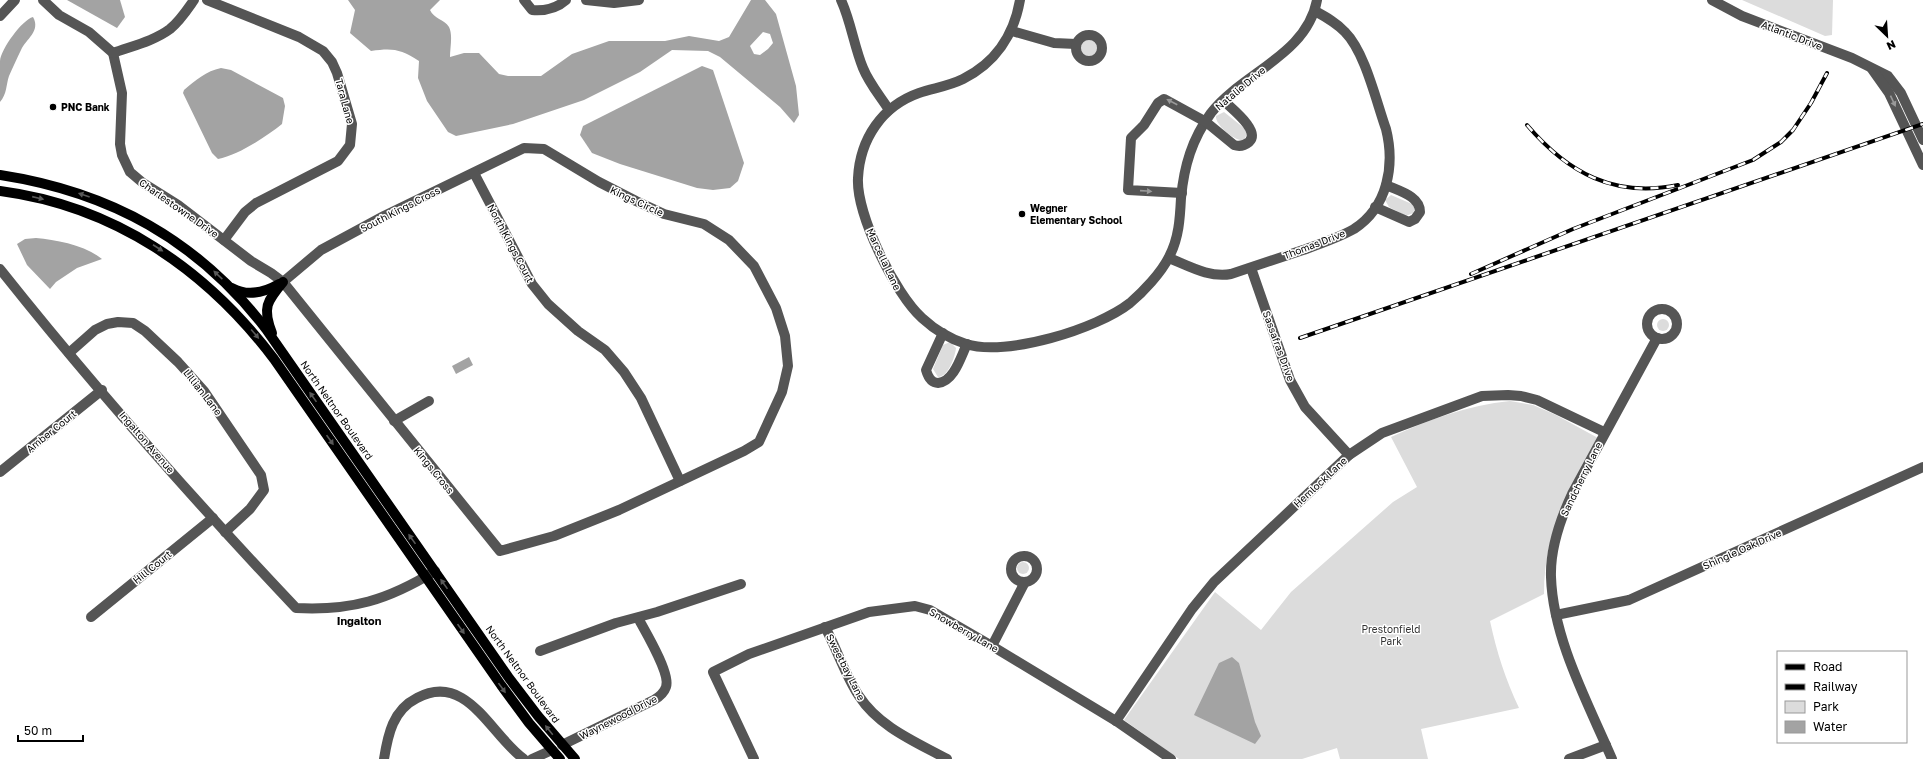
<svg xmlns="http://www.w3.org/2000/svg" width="1923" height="759" font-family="'Golos Text',sans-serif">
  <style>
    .green { fill: #dcdcdc }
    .water { fill: #a3a3a3; fill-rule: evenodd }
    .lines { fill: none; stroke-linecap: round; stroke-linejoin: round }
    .minor { stroke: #555; stroke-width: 10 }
    .major { stroke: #000; stroke-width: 10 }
    .rail-casing { stroke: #000; stroke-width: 4 }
    .rail { stroke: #fff; stroke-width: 2.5; stroke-dasharray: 8; stroke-linecap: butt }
    .oneway { fill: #999 }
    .oneway2 { fill: #595959 }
    .poi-dot { fill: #000; stroke: #fff; stroke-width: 1.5 }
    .labels { text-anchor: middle; stroke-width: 3; stroke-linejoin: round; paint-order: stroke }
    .street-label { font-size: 10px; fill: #000; stroke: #fff }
    .poi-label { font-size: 10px; font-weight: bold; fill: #000; stroke: #fff; text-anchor: start }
    .park-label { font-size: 10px; fill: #333; stroke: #fff }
    .neighbourhood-label { font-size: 11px; font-weight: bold; fill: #000; stroke: #fff }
  </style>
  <rect width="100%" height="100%" fill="#fff"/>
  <!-- green -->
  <g class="green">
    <path d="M1742,0H1833L1832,35L1825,36Z"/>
    <circle cx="1089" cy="48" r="8"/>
    <path d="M1224,112L1244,128L1247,134L1244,140C1235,142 1215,125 1216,116Z"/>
    <path d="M1391,195L1412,204L1415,209L1413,213L1406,216L1389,207L1385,200Z"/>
    <circle cx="1663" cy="325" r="6"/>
    <path d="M950,342L956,348C955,357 948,377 938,377L933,369L943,345Z"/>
    <path d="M1510,401L1533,405L1556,415L1598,438C1568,492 1544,531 1544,594L1490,621C1497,653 1505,678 1519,708L1421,729L1428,759H1340L1337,748L1302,759H1179L1124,720L1215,592L1261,630L1291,592L1393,502L1417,487L1391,437C1428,420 1468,405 1510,401Z"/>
    <circle cx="1023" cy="568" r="6"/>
  </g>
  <!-- water -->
  <g class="water">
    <path d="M67,0H120L125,17L117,28Z"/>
    <path d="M348,0H440L430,10C434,19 444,19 449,27C453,35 450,47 450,57L464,53H479L499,74L508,76H541L572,54L609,41H665L689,36L719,41L729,37L751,0H765L776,14L796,86L799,115L794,123L780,107L720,57L708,51L672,50L640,72L584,100L513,124L456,136L448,132L427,101L418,78L419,61C400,49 393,48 371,51L350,33L355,10ZM763,32L770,34L773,43L768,49L760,55L754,54L750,46Z"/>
    <path d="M33,17C41,31 26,39 21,50C17,58 13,67 9,76C6,85 7,94 0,102C0,89 0,74 0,61C1,49 22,20 33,17Z"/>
    <path d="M702,66L713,70L744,163L738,181L730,188L713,190L697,188L620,164L592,153L580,135L583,126Z"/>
    <path d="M221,68L231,70L283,98L285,106L282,124C266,137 238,155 218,159L212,153L183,93L184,90C196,80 206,71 221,68Z"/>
    <path d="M36,238C57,240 85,245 102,259L77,268L56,282L50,289L27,265L17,244L25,239Z"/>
    <path d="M469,357L473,365L456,374L452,366Z"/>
    <path d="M1232,657L1239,663L1255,722L1261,736L1255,744L1194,715L1219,663Z"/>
  </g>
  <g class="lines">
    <!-- minor -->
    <g class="minor">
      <path d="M43,0L59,15L89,32L113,53L122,93L120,144L122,155L130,172L143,183L178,205L251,261L271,273L283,282L500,551L554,536L619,510L744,451L759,442L782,392L788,366L785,336L776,308L754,266L729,240L704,224L664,214L636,201L599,182L544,149L524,148L384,216L321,250L283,282"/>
      <path d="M207,0L299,37L323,51L332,62L337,73L352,124L350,145L338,161L256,203L245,212L224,240"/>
      <path d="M524,0L532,10C544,11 556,9 566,0"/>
      <path d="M586,0L614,3L639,0"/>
      <path d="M841,0C851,22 854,46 863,68C869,83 880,96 889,110"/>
      <path d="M1020,0C1014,35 995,63 963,79C949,86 934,88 919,93C882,106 860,139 858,178C856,214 895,294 922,318C934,329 950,339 966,344C1006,357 1097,329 1130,303C1143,292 1161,273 1169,257C1179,238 1180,218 1181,198C1184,166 1192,139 1211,113C1242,73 1307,55 1317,0"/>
      <path d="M1712,0L1742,16L1852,58L1888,76L1901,93L1923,140"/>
      <path d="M0,16L15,0"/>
      <path d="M1012,31L1054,43L1076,44"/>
      <circle cx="1089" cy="48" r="13"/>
      <path d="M113,53C132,46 154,41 170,29C180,21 187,10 194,0"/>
      <path d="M1872,69L1889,93L1923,165"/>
      <path d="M474,173L532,284L548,304L578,331L605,350L624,372L641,398L680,481"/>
      <path d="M1182,193L1128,190L1131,138L1144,125L1158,103L1164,99L1206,122L1234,145C1240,147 1244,146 1249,142C1261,131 1232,109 1224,101"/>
      <path d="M1375,207L1409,222L1415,219L1420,212C1420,196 1399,191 1386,185"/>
      <path d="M1169,258C1189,266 1209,278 1231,274C1255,266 1279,258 1303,250C1320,244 1338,238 1354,229C1388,207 1395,165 1386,129C1376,101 1365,52 1345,32C1337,23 1326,17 1315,11"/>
      <path d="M1251,268L1290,380L1305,407L1349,455"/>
      <path d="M0,269C93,386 193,499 296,608C351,611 388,600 435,571"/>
      <circle cx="1662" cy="324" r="15"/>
      <path d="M943,333L926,370C928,377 931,383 938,383C954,382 961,356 967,344"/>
      <path d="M69,353L95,330L107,324L118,322L133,323L145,331L178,362L204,391L261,475L264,490L250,509L225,532"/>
      <path d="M394,421L429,401"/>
      <path d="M0,472L102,390"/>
      <circle cx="1024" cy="569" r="13"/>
      <path d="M1556,615L1629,600L1923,467"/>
      <path d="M91,617L213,518"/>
      <path d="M825,627C837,649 845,675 859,696C879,727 916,742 947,759"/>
      <path d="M992,646L1025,582"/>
      <path d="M540,651L616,623L657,612L741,584"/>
      <path d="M1116,721L1192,609L1214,582L1349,455L1382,433L1482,396L1508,395L1521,396L1537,400L1604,432"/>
      <path d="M562,745L654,700C659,697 664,693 666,687C671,674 645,631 638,618"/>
      <path d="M384,759C388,734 393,710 417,698C467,671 491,736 524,759"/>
      <path d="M532,759L552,750"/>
      <path d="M754,759L713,672L749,654L869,612L915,606L930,610L992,646L1116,721L1171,759"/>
      <path d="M1569,759L1606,745"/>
      <path d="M1612,759C1588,703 1553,639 1551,577C1550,548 1560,520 1572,494L1657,338"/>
    </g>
    <!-- major -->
    <g class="major">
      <path d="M0,175C110,192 198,240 266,329L509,678L538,716L575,759"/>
      <path d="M0,191C114,206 206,269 274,359L501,685L529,723L560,759"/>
      <path d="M232,288C248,297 265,292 279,284"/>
      <path d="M272,333C262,308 267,301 283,282"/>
    </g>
    <!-- rail casing -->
    <g class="rail-casing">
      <g id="rail">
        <path d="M1527,125C1568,173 1614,198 1678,185"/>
        <path d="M1471,274L1573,229L1753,160L1781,142L1793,130L1811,103L1827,73"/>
        <path d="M1300,338L1923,124"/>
      </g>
    </g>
    <!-- rail -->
    <use href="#rail" class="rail"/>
  </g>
  <!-- one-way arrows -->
  <defs><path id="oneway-solid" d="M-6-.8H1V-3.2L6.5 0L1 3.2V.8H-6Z"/></defs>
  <g class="oneway">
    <use href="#oneway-solid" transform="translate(1893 101) rotate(65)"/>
    <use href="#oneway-solid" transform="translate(1172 102) rotate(-152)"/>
    <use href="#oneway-solid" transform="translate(1146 191) rotate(4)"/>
  </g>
  <g class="oneway2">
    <use href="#oneway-solid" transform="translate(84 195) rotate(-161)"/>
    <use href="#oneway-solid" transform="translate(38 198) rotate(13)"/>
    <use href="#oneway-solid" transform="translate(158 248) rotate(33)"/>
    <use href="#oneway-solid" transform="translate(218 275) rotate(-137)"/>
    <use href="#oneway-solid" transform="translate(255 334) rotate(50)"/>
    <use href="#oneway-solid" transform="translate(313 397) rotate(-125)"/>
    <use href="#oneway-solid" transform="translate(330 440) rotate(55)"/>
    <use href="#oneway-solid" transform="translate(412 539) rotate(-125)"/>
    <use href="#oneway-solid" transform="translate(444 584) rotate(-125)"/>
    <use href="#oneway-solid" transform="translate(461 629) rotate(55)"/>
    <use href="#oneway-solid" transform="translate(502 688) rotate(54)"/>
    <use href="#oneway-solid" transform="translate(549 730) rotate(-129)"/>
  </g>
  <!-- markers -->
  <g class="poi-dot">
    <circle cx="53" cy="107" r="4"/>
    <circle cx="1022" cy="214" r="4"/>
  </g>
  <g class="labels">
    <!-- street labels -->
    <g class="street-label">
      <text transform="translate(1792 35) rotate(21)" y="4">Atlantic Drive</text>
      <text transform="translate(1240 88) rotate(-40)" y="4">Natalie Drive</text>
      <text transform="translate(345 101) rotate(75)" y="4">Tara Lane</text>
      <text transform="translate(637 201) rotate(25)" y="4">Kings Circle</text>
      <text transform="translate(179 208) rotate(35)" y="4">Charlestowne Drive</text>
      <text transform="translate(400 209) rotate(-27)" y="4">South Kings Cross</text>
      <text transform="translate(511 243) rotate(62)" y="4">North Kings Court</text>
      <text transform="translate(1314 244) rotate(-21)" y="4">Thomas Drive</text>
      <text transform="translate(884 259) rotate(65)" y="4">Marcella Lane</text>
      <text transform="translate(1279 346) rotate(70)" y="4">Sassafras Drive</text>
      <text transform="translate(203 392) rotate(52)" y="4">Lillian Lane</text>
      <text transform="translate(337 410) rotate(55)" y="4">North Neltnor Boulevard</text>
      <text transform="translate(51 431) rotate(-39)" y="4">Amber Court</text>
      <text transform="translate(147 442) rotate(49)" y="4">Ingalton Avenue</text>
      <text transform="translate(434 470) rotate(51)" y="4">Kings Cross</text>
      <text transform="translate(1581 479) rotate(-64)" y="4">Sandcherry Lane</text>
      <text transform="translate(1320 482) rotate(-43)" y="4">Hemlock Lane</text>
      <text transform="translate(1742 549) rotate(-24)" y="4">Shingle Oak Drive</text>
      <text transform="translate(152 567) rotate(-39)" y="4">Hill Court</text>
      <text transform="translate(964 630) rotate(30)" y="4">Snowberry Lane</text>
      <text transform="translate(846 667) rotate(63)" y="4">Sweetbay Lane</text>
      <text transform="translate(523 674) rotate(54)" y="4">North Neltnor Boulevard</text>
      <text transform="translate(618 717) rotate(-27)" y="4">Waynewood Drive</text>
    </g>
    <!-- poi labels -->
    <g class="poi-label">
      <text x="61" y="111">PNC Bank</text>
      <text x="1030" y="212">Wegner<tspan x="1030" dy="12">Elementary School</tspan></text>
    </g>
    <!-- park labels -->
    <g class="park-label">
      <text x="1391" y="633">Prestonfield<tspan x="1391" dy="12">Park</tspan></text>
    </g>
    <!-- neighbourhood labels -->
    <g class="neighbourhood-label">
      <text x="359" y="625">Ingalton</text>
    </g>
  </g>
  <!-- legend -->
  <rect x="1777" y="651" width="130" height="92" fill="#ffffff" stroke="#999999"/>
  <rect x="1785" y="664" width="20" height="6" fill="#000000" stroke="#999999"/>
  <text x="1813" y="671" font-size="12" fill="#000000">Road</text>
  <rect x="1785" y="684" width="20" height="6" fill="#000000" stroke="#999999"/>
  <text x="1813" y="691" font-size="12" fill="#000000">Railway</text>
  <rect x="1785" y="701" width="20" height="12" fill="#dcdcdc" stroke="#999999"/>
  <text x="1813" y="711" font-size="12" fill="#000000">Park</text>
  <rect x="1785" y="721" width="20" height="12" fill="#a3a3a3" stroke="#999999"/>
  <text x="1813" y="731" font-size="12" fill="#000000">Water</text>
  <!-- north arrow -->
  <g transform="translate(1887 36) rotate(155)" stroke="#ffffff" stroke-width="3" paint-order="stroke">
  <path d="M0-3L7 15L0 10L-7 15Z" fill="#000000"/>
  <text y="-6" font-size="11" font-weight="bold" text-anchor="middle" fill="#000000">N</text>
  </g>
  <!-- scale -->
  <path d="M18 735v6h65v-6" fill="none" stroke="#000000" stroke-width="2"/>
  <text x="24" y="735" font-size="12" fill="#000000" stroke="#ffffff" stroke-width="3" paint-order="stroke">50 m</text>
</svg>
